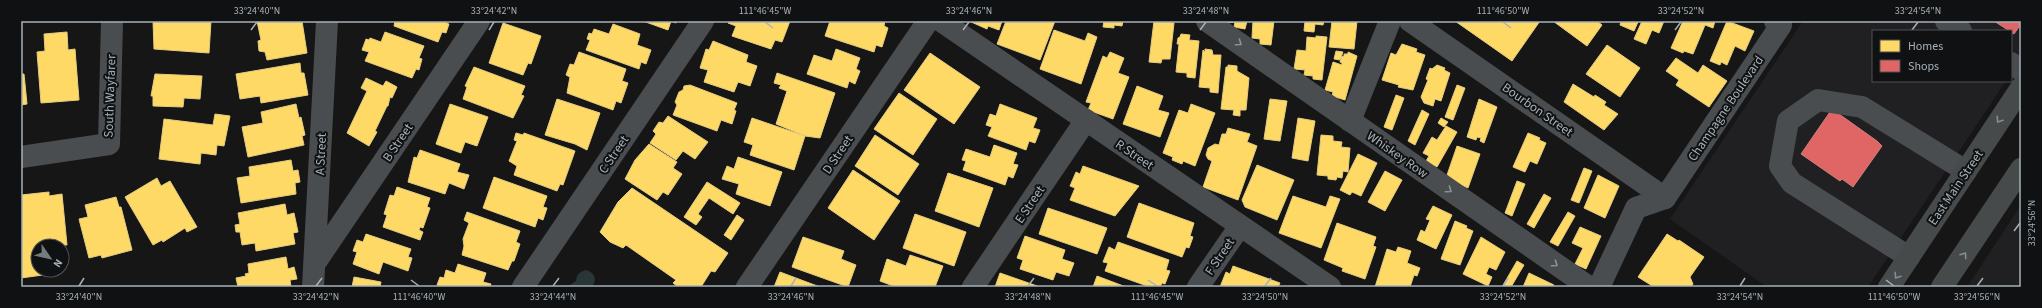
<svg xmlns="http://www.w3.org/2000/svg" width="2042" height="308" font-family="'Source Sans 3',sans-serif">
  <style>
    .built { fill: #202022 }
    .water { fill: #283638 }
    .homes { fill: #ffd966; stroke: #e4cd7f }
    .shops { fill: #e06666; stroke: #cf7c7f }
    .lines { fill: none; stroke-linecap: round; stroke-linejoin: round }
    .minor { stroke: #4a4d4f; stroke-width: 22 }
    .major { stroke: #474a4b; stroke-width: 22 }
    .oneway { stroke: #8a9398 }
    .oneway2 { stroke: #858d92 }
    .ticks { fill: none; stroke: #a6b1b8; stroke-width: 1.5 }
    .labels { text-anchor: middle; stroke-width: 4; stroke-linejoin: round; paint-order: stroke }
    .street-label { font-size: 13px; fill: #a6b1b8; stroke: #101112 }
    .neatline { fill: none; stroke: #a6b1b8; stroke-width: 1.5 }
    .ticks-label { font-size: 10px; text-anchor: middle; fill: #a6b1b8 }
  </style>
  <rect width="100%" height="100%" fill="#161616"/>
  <!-- built -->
  <g class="built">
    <path d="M1803,21H2021V58L2011,73V31H1873V81H2006L1868,287H1767L1670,219Z"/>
    <path d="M2021,205V287H1966H1967Z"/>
  </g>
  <!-- water -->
  <path class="water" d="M586,270C594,272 598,279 592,287H567L576,281C577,274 579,272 586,270Z"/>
  <!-- homes -->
  <g class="homes">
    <path d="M153,21H211L209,53L154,49Z"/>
    <path d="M257,21H302L307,53L267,60L265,52L259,51L258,41L261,40Z"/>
    <path d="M395,21H447L446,23L449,24L446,33L442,32L438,42L394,26Z"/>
    <path d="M643,21H676V23L671,21L668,30Z"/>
    <path d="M729,21H763L770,23L771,21H790L782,42L775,40L771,49L732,36L736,26L728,23Z"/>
    <path d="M830,21H885L884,26L888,28L882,47L876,45L874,52L825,36Z"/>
    <path d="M969,21H1002L999,30L988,26L987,29Z"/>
    <path d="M1006,21H1055L1040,60L997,44Z"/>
    <path d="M1104,21H1123L1122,26L1114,25V28L1103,27Z"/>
    <path d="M1154,21L1174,23L1170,59H1162L1161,63L1149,62Z"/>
    <path d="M1226,21H1247L1245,29L1234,27L1235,22L1226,23Z"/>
    <path d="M1253,21H1274L1271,45L1260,44V39L1252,38Z"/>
    <path d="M1305,21H1324L1323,25L1315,24L1314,32L1304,31Z"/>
    <path d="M1332,21H1357L1354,49L1329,47Z"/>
    <path d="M1455,21H1540L1512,61Z"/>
    <path d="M1553,21H1597L1602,25L1587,46Z"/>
    <path d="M1621,21H1636L1638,22L1634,31L1620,25Z"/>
    <path d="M1642,21H1664L1659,33L1652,30L1646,44L1634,39Z"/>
    <path d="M1683,21H1715L1713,28L1705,25L1693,54L1684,51L1683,53L1671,48Z"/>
    <path d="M1727,21L1754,31L1745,51L1735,46L1727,65L1721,62L1720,65L1710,61Z"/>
    <path d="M503,23L541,36L531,64L528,63L523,75L489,63Z"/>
    <path d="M613,24L640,34L637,45L651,50L646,64L641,62L639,69L586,50L590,40L587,39L589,33L592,34L594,29L609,34Z"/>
    <path d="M1054,30L1085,41L1088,33L1097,37L1081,84L1040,69Z"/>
    <path d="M67,32L68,50L75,49L79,100L41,103L37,52L45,51L44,34Z"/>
    <path d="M385,32L424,46L419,58L422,59L419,70L416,69L412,78L365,61L369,52L362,50L366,39L369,40L370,38L381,42Z"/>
    <path d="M1181,34L1190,35L1189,40L1199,41L1195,78L1187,77V73L1176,72L1179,44H1177L1178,38L1180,37Z"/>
    <path d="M1316,36L1327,37L1322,80L1313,79V76L1304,75L1305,70L1294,69L1297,50L1306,51L1307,37L1316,38Z"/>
    <path d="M713,41L748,55L746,62L757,66L750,86L738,82L734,92L704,82L708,70L700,68L706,49L709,50Z"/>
    <path d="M1402,44L1417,49L1416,52L1425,55L1413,90L1398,87L1399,85L1382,80L1391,53L1396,55Z"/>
    <path d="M1607,45L1640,68L1620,97L1586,74Z"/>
    <path d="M836,49L860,58L856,69L860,71L855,84L849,81L847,88L807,74L814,55L832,61Z"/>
    <path d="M1205,49L1212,50L1213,55H1221L1218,93L1210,92V88L1199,87L1203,50L1205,52Z"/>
    <path d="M1336,51L1343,52L1340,60L1334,59Z"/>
    <path d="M579,52L626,69L622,81L628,83L621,103L616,101L613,110L567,93L570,77L566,75L570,64L574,65Z"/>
    <path d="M1110,52L1124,58L1118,73L1129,77L1113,119L1088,110L1091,103L1086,102L1103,56L1107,58Z"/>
    <path d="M1348,52L1357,56L1345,100L1332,96L1333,92L1325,90L1333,62L1342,65V63L1340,62L1342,56L1344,57V54H1348Z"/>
    <path d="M930,53L980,87L954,124L904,90Z"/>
    <path d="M1676,58L1698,73L1703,65L1727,81L1709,107L1676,85L1679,80L1666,71Z"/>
    <path d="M300,63L301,73H304L308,95L261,103L260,96L240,99L236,74Z"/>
    <path d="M1228,65L1237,66V71L1249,78L1246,110H1240V116L1233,115L1234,110L1221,109L1226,67H1228Z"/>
    <path d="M1437,65L1445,68L1444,70L1450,73L1441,101L1435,99L1433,106L1424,103L1421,97L1428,80L1426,79L1430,68L1432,69Z"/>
    <path d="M474,67L525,86L521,95L524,96L513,118L463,99L467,87L465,86Z"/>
    <path d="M777,73L835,93L820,138L805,136L776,124L787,91L779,88L781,85L774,83Z"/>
    <path d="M21,74H24L27,104L21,105Z"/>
    <path d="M155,74L202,76L200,99L184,98L183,107L153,106V96H151Z"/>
    <path d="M366,78L383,86L386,81L397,87L392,98L390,97L388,106H387L375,131L377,132L369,146L347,133L367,91L361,88Z"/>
    <path d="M1573,84L1594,97L1595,95L1606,102L1604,105L1618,114L1604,130L1564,102Z"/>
    <path d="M690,85L737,103L734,110L736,111L732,124L721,120L717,131L673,115L677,105L675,102L679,92L683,90L684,86Z"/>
    <path d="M1457,85L1465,88L1453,120L1445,117Z"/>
    <path d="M1137,86L1163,96L1158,110L1169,113L1160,137L1123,124Z"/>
    <path d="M899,93L937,119L913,155L874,129Z"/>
    <path d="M1396,95L1404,98L1392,130L1384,127Z"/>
    <path d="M557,99L600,113L587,150L575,144L545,135Z"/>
    <path d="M1270,99L1287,101L1280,141L1264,139Z"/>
    <path d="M1479,99L1497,107L1484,143L1480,141L1481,138L1477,137L1476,140L1467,137Z"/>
    <path d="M296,104L299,118L301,117L305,135L302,136L304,145L248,157L242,127L263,123L261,112Z"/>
    <path d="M450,104L488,117L477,146L465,142L461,153L436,144Z"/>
    <path d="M1000,104L1037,118L1033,128L1040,130L1035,143L1029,141L1026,150L988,136L992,127L986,125L990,114L996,116Z"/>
    <path d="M1191,104L1215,113L1195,166L1183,161L1182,164L1172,160L1173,157L1163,153L1179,110L1188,113Z"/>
    <path d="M1422,110L1429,114L1415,145L1408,141Z"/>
    <path d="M215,114L230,116L224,146L217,145L216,155L201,153L200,164L159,159L164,119L213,125Z"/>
    <path d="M668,116L708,142L695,159L683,151L676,160L650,143L656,134L653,131L659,122L663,123Z"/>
    <path d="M752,118L805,136L794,170L750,155L753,145L744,142Z"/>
    <path d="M1298,118L1315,121L1308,161L1292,158Z"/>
    <path d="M1441,118L1448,122L1444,127L1438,123Z"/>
    <path d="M1446,126L1457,132L1437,167L1426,161L1429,156L1423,153L1432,137L1437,140Z"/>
    <path d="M1228,128L1250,134L1247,142L1257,146L1238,200L1203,187L1212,161L1208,159L1206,155L1208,148L1215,144L1219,145L1222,134H1226Z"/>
    <path d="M516,133L523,135L524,133L575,151L563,185L560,184L557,191L514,175L517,166L509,161L517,141L514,140Z"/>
    <path d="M1528,133L1540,138L1539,140L1546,143L1537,164L1530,161L1525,172L1513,167Z"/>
    <path d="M875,135L919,164L898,195L855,166Z"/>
    <path d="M1321,135L1333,136V141L1342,142L1341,147L1350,148L1348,172L1343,171L1342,178L1337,177L1336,180L1328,179V176L1317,175Z"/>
    <path d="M649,144L677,162L673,168L682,174L668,195L663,192L657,200L625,179L635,160Z"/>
    <path d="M994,145L1017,153L1013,164L1018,165L1013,178L1008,176L1005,185L963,170L966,161L962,160L966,149L990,157Z"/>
    <path d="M1457,146L1480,154L1468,188L1446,178Z"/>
    <path d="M420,150L460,164L457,172L469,175L464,189L449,183L445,194L408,182L414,157L417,158Z"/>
    <path d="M1358,154L1377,163L1361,196L1352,192L1350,195L1340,190Z"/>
    <path d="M738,157L782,172L770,206L736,194L739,184L722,179L727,166L734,169Z"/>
    <path d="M291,160L293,171L298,170L300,182L295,183L296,194L241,203L237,178L250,176L249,167Z"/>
    <path d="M1257,165L1294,180L1277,220L1245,207L1242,200Z"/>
    <path d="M1083,166L1139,186L1115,216L1070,200L1075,188L1070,186L1076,172L1080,174Z"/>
    <path d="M1584,168L1592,171L1579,203L1571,200Z"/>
    <path d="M853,170L900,201L874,240L828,208Z"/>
    <path d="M1385,171L1402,180L1385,211L1368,202Z"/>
    <path d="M948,173L993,188L979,227L935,211Z"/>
    <path d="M1598,175L1619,186L1605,218L1584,208Z"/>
    <path d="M494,177L547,196L543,207L547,208L543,220L538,218L535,227L483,208Z"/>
    <path d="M157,178L161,186L170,181L197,227L187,232L185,228L163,242L162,240L153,245L125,197Z"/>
    <path d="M1517,181L1525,184L1512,216L1505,213Z"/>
    <path d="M707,182L740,203L733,214L709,198L698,214L702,217L696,225L684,217Z"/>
    <path d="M397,187L430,198L427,207L430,208L423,228L420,227L419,230L423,232L420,240L383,227L387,215L384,214L390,195L394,196Z"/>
    <path d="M632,188L728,253L715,272L711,271L701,287H678L673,283L676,280L626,245L623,248L610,242L600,232L618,202Z"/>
    <path d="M49,192V196L62,194L67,245L38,246V270H42L43,275L21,278V195Z"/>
    <path d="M1544,194L1551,198L1534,228L1527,224Z"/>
    <path d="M1293,196L1326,207L1330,196L1340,199L1321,248L1279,233Z"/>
    <path d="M116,197L119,207H121L132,250L102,258L101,255L89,258L79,219L88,217L85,205Z"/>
    <path d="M1139,203L1194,223L1190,236L1193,237L1189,248L1186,247L1182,257L1127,237Z"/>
    <path d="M285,204L287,215L294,213L298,232L293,233L295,244L256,251L255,243L242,245L240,232H236L235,225L240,224L238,213Z"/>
    <path d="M1433,206L1452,215L1436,249L1417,240L1421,230L1425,232L1430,220L1426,219Z"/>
    <path d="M1048,208L1107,228L1097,254L1039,234Z"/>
    <path d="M467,212L520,231L516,242L520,244L514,261H512L508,270L462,255L464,246L463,239L469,223L464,220Z"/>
    <path d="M1568,212L1575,216L1558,246L1550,242Z"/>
    <path d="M915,214L966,232L954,266L903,248Z"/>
    <path d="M737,215L744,220L731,240L724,235Z"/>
    <path d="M1455,221L1467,226L1466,228L1473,231L1460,265L1441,259Z"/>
    <path d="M1337,223L1376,237L1373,246L1376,247L1365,279L1342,271L1343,268L1324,260Z"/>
    <path d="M1580,227L1601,236L1586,269L1575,264L1583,248L1572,243Z"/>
    <path d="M366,234L411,249L408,257L412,258L408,271L383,262L379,274L353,264L357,252L353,251L357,240L363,242Z"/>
    <path d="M1667,234L1678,241L1679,240L1704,257L1690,277L1693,284L1691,287H1654L1638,277Z"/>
    <path d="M1025,236L1065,250L1062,259L1074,263L1069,276L1056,272L1053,280L1020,269L1023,260L1017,258Z"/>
    <path d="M803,237L844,251L841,259L856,265L848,287L792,267Z"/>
    <path d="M1481,237L1505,252L1496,270L1489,267L1486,274L1492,277L1488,286L1463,274Z"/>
    <path d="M1118,242L1169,260L1166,270L1170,271L1165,284L1162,283L1160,287H1150L1105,271L1108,263L1103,262L1109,247L1115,250Z"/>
    <path d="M1398,247L1411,251L1407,263L1420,268L1417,276L1414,275L1410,287H1375L1387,249L1396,252Z"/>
    <path d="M910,255L943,266L935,287H896L880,281L887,259L906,266Z"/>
    <path d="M286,257L288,269L294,267L297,279L290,280L291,287H238L236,278L246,276L245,274L249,273L248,264Z"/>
    <path d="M1517,261L1524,265L1511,287H1502Z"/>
    <path d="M458,264L486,273L483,282L491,284L490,287H441L437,285L440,277L444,278L446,270L455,273Z"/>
    <path d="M1233,266L1280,283L1278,287H1220L1226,272L1230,274Z"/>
    <path d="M780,272L820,287H774Z"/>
    <path d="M1000,273L1040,287H995Z"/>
    <path d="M1529,273L1554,285L1553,287H1523Z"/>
    <path d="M1097,276L1126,287H1093Z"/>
    <path d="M354,277L381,282L380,287H352Z"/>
  </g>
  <!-- shops -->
  <g class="shops">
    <path d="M1994,21H2021V24L2014,34Z"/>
    <path d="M1832,109L1877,141L1882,146L1853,187L1842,179L1840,181L1801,154Z"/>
  </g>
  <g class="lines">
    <!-- minor -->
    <g class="minor">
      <path d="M941,21L1330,287"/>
      <path d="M1207,21L1589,287"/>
      <path d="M1410,21L1665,198"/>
      <path d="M1946,21L1961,31"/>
      <path d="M2011,63L2021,70"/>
      <path d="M1350,121L1390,21"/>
      <path d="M21,157L109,144L112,21"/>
      <path d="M1665,198L1781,25L1775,21"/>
      <path d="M1909,257L1792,183L1780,166L1788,121L1818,100L1862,107L1966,171"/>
      <path d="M315,263L479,21"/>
      <path d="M313,287L327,21"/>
      <path d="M523,287L703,21"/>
      <path d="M747,287L928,21"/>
      <path d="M973,287L1086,120"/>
      <path d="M1198,287L1240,226"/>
      <path d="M1599,287L1636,208L1665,198"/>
    </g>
    <!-- major -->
    <g class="major">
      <path d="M1889,287L2021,88"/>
      <path d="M1942,287L2021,169"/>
    </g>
  </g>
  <!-- one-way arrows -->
  <defs><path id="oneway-chevron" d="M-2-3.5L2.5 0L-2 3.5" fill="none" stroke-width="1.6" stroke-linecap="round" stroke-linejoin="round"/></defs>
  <g class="oneway">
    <use href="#oneway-chevron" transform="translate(1239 43) rotate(35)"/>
    <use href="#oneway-chevron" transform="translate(1449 190) rotate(35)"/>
    <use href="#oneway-chevron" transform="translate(1555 264) rotate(35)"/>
  </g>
  <g class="oneway2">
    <use href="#oneway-chevron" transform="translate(1999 120) rotate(123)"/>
    <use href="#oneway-chevron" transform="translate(1964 255) rotate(-56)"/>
    <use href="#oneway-chevron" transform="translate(1897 276) rotate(123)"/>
  </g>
  <!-- ticks -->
  <path class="ticks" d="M765,22L773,28M1503,22L1511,28M251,30L257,22M489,30L494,22M963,30L969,22M1200,30L1206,22M1675,30L1681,22M1912,30L1918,22M2014,231L2020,223M411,280L419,286M1148,280L1157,286M1886,280L1894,286M79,286L84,278M316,286L322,278M553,286L559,278M791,286L796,278M1028,286L1034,278M1265,286L1271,278M1503,286L1508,278M1740,286L1745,278M1977,286L1983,278"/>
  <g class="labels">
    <!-- street labels -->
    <g class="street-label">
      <text transform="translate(109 96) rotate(-88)" y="5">South Wayfarer</text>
      <text transform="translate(1725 108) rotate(-56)" y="5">Champagne Boulevard</text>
      <text transform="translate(1538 109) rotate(35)" y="5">Bourbon Street</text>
      <text transform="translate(397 142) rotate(-56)" y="5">B Street</text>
      <text transform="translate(320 154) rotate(-87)" y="5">A Street</text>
      <text transform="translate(613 154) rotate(-56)" y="5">C Street</text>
      <text transform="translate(837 154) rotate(-56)" y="5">D Street</text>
      <text transform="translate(1135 154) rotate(34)" y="5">R Street</text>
      <text transform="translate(1398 154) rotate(35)" y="5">Whiskey Row</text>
      <text transform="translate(1955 187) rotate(-56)" y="5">East Main Street</text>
      <text transform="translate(1029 204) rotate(-56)" y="5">E Street</text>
      <text transform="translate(1219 256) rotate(-56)" y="5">F Street</text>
    </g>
  </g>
  <!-- border -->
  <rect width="2042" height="308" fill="none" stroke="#101112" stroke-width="44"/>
  <!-- legend -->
  <rect x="1872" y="30" width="140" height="52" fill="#101112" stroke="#4c5154"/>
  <rect x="1880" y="40" width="20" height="12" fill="#ffd966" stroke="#4c5154"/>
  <text x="1908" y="50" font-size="12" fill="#a6b1b8">Homes</text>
  <rect x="1880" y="60" width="20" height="12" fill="#e06666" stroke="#4c5154"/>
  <text x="1908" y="70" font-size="12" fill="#a6b1b8">Shops</text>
  <!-- north arrow -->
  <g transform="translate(50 258) rotate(124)"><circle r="19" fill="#101112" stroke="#4c5154"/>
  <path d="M0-3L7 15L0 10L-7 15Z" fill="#747b7f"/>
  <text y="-6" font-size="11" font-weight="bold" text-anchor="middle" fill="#a6b1b8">N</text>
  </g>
  <rect x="22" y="22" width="1998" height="264" class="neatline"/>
  <g class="ticks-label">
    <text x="257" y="14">33°24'40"N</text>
    <text x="494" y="14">33°24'42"N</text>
    <text x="765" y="14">111°46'45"W</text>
    <text x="969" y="14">33°24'46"N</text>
    <text x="1206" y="14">33°24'48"N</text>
    <text x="1503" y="14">111°46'50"W</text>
    <text x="1681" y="14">33°24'52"N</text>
    <text x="1918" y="14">33°24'54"N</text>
    <text transform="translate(2031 223) rotate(-90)" y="4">33°24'56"N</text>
    <text x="79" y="300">33°24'40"N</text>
    <text x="316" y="300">33°24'42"N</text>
    <text x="419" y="300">111°46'40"W</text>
    <text x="553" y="300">33°24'44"N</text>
    <text x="791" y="300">33°24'46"N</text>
    <text x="1028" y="300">33°24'48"N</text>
    <text x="1157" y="300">111°46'45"W</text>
    <text x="1265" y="300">33°24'50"N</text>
    <text x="1503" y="300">33°24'52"N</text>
    <text x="1740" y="300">33°24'54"N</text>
    <text x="1894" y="300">111°46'50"W</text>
    <text x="1977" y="300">33°24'56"N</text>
  </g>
</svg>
